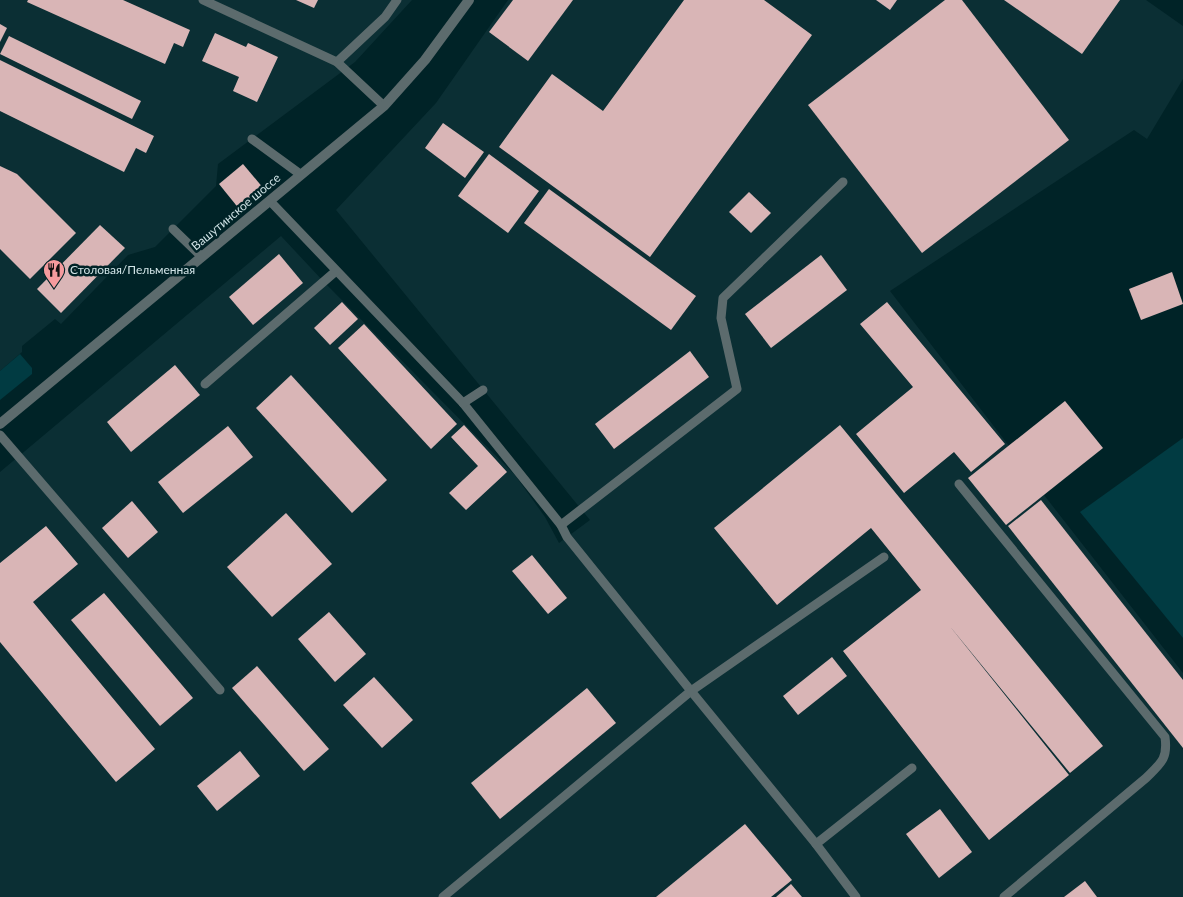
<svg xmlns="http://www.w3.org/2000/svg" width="1183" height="897" font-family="Lato,sans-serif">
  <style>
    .built { fill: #0b2f34 }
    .green { fill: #013b42 }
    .building { fill: #d9b5b6 }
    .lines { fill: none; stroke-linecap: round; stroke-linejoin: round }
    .service { stroke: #5c6b6d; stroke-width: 9 }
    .tertiary { stroke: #5c6b6d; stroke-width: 10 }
    .labels { text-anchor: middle; stroke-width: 5; stroke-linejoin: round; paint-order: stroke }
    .street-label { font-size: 12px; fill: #d1e4e7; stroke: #002327 }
    .poi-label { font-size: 12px; fill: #d1e4e7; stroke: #002327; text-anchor: start }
  </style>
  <rect width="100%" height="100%" fill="#002327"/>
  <!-- built -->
  <g class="built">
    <path d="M0,0H412L355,62L218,164L216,186L155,247L128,255L61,324L55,319L22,346V352L0,371Z"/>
    <path d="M508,0H1146L1183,26V79L1147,139L1134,130L890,291L1009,446L1065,401L1102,449L1044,495L1183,673V897H0V472L281,236L324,282L515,475L545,517L559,543L590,520L336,210L436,103Z"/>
  </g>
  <!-- green -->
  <g class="green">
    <path d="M20,354L32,368V374L0,400V371Z"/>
    <path d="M1183,438V638L1080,512Z"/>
  </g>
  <!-- building -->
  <g class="building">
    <path d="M28,0H123L190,30L183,47L174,43L165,64L27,2Z"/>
    <path d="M296,0H318L314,8Z"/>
    <path d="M513,0H573L528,61L489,32Z"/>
    <path d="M684,0H764L812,35L650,257L499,147L552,74L603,111Z"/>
    <path d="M876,0H897L890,10Z"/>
    <path d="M945,0H962L1069,140L922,253L808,105Z"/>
    <path d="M1004,0H1120L1082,54Z"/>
    <path d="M0,24L7,28L0,42Z"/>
    <path d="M215,33L246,47L248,43L278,57L257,102L233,91L239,77L202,61Z"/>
    <path d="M9,36L141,101L132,119L0,54Z"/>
    <path d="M0,60L154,136L146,153L136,148L124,172L0,111Z"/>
    <path d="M443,123L484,152L465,178L425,148Z"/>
    <path d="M489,154L539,191L508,233L458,196Z"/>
    <path d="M243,164L264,189L240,210L219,184Z"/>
    <path d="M0,166L17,174L76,233L30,279L0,249Z"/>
    <path d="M549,189L696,296L671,330L524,223Z"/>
    <path d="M749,192L771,213L751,233L729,212Z"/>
    <path d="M100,225L125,248L61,313L37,289Z"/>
    <path d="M279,254L303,283L253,325L229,297Z"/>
    <path d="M821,255L847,290L771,348L745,314Z"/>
    <path d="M1172,272L1183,304L1141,320L1129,289Z"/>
    <path d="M342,302L358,319L330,345L314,328Z"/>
    <path d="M887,302L1005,444L971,472L954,452L904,493L856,434L913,387L860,324Z"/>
    <path d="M364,324L457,424L431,449L338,348Z"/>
    <path d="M690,351L709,377L614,449L595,424Z"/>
    <path d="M175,365L200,395L131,452L107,422Z"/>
    <path d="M291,375L387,480L352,513L256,408Z"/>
    <path d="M1065,401L1103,448L1006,525L968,478Z"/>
    <path d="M464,425L507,472L466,510L449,493L478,466L451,437Z"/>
    <path d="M840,425L1103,746L1070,773L948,624L1069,775L989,840L843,651L921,590L871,528L777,605L714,528Z"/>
    <path d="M228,426L253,457L183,513L158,482Z"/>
    <path d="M1041,500L1183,680V748L1008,526Z"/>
    <path d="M132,501L158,532L128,558L102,528Z"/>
    <path d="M286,513L332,564L272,617L227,567Z"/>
    <path d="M46,526L78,564L33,602L155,749L116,782L0,642V563Z"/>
    <path d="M532,555L567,598L548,614L512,571Z"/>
    <path d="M104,593L193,698L160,726L71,620Z"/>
    <path d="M329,612L366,654L335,682L298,639Z"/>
    <path d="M832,657L847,676L798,715L783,696Z"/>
    <path d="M257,666L329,749L304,771L232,688Z"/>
    <path d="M374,677L413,720L382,748L343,705Z"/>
    <path d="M587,688L616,723L500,819L471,783Z"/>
    <path d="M240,751L260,776L217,811L197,786Z"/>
    <path d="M940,809L972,852L939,878L906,834Z"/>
    <path d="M745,824L792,880L771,897H656Z"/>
    <path d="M1085,881L1097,897H1064Z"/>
    <path d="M791,884L802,897H776Z"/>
  </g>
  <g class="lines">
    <!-- service -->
    <g class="service">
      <path d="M203,0L337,62L384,106"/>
      <path d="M337,62L385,17L397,0"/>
      <path d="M252,139L300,174"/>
      <path d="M270,201L463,403L561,525L567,537L691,691L443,897"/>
      <path d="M173,229L202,257"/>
      <path d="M205,384L336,271"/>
      <path d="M463,403L483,390"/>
      <path d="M0,435L220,690"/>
      <path d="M959,484L1165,737C1168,759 1161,763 1146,778L1004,897"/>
      <path d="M561,525L737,389L721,318L723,298L843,182"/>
      <path d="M816,844L912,768"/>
      <path d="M856,897L816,844L691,691L884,557"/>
    </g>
    <!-- tertiary -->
    <path class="tertiary" d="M0,424L384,106L425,60L469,0"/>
  </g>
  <!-- icons -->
  <defs>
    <g id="restaurant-pin" transform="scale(1.125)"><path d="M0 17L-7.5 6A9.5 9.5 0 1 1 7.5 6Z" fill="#f59b9e" stroke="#002327"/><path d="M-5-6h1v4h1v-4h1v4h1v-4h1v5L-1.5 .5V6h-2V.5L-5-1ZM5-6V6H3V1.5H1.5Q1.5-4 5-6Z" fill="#111"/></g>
  </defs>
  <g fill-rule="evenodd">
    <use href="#restaurant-pin" x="54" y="270"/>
  </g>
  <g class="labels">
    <!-- street labels -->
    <g class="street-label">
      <text transform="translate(236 212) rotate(-40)" y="4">Вашутинское шоссе</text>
    </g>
    <!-- poi labels -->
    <g class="poi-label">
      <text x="70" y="274">Столовая/Пельменная</text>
    </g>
  </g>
</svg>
